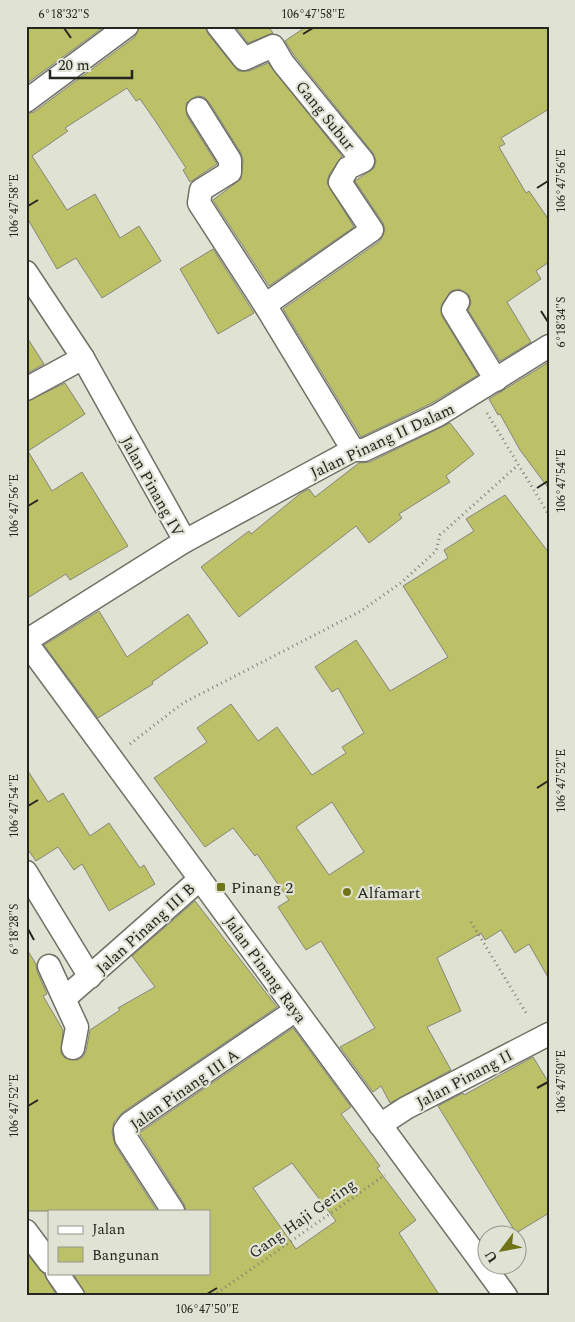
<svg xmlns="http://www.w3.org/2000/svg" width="575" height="1322" font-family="Spectral,serif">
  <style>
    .building { fill: #bcc067; stroke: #858679; fill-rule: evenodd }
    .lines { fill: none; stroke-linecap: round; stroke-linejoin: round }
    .minor-casing { stroke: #707165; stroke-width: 25 }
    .path { stroke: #7f8077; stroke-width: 3; stroke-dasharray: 1 4; stroke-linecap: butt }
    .minor { stroke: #fff; stroke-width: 22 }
    .ticks { fill: none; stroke: #252520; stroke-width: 2 }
    .poi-dot { fill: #717319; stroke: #e0e2d4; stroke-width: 2 }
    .labels { text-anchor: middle; stroke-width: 4.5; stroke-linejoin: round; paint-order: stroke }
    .street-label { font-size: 16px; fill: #252520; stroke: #e0e2d4 }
    .poi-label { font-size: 16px; fill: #252520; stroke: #e0e2d4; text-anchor: start }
    .neatline { fill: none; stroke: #252520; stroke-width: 2 }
    .ticks-label { font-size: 12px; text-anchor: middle; fill: #252520 }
  </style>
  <rect width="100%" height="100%" fill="#e0e2d4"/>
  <!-- building -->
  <g class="building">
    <path d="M26,26H105L26,84Z"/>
    <path d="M140,26H205L208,34L238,71H249L268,63L342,156L329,175L327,183L354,227L269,286L213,200L241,179L243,160L241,153L209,102L204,97L197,96L186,103L187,116L217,164L190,182L183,170L186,168L156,122L140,99L136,101L127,88L65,128L68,131L32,156L67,210L95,194L120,238L139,226L161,261L102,298L76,258L57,269L26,216V114L34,112L135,37Z"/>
    <path d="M235,26H268L273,33L248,43Z"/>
    <path d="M307,26H549V109L501,138L505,144L499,147L526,193L529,191L549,220V262L536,271L541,279L507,302L531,342L500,361L468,310L471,303L469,295L459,289L451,291L442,304V316L478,375L432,403L361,437L283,309L380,241L385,230L383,223L355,181L374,168L376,161L373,153L294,55L285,41Z"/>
    <path d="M213,249L254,313L218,334L180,269Z"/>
    <path d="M26,336L44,364L26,374Z"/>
    <path d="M549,362V489L520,450L500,414L498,415L489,399Z"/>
    <path d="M65,383L85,414L28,451L52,491L82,472L128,546L70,580L66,574L26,599V402Z"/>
    <path d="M450,423L474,454L446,476L450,482L399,514L402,518L369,543L356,526L239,617L201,567L249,531L251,534L301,493L309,489L315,497L359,463L370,462Z"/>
    <path d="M505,495L549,553V979L529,944L515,953L501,930L485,940L481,933L437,958L461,1011L427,1027L451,1070L390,1103L381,1086L373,1092L340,1047L375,1028L321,941L306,950L278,907L289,900L257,854L255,856L233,828L205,847L154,778L207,742L197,728L231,704L258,741L277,727L312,775L346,753L342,747L364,733L338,688L332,692L315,667L356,640L390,691L448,657L403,586L448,558L444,550L474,531L466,519ZM332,802L364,852L329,875L296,827Z"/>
    <path d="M99,611L127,657L188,614L208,643L152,682L153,684L98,718L44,645Z"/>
    <path d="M26,768L48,802L63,793L90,836L109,823L140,868L144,865L155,884L109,911L82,864L74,870L58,847L36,861L26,847Z"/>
    <path d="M195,901L277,1007L123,1112L114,1122L112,1132L115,1145L157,1211H26V948L36,964L37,971L47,994L43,996L63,1030L61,1053L65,1058L77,1060L83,1057L86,1051L90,1030L120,1010L118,1008L155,987L132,956Z"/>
    <path d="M293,1028L351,1107L341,1114L380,1166L377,1168L416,1220L399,1233L440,1296H86L73,1273H209V1211H186L184,1204L139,1133ZM292,1163L336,1221L296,1249L253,1188Z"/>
    <path d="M533,1057L549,1083V1213L516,1233L438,1106L463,1093L464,1095Z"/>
    <path d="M26,1253L44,1274L57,1296H26Z"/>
  </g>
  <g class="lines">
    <!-- minor casing -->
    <g class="minor-casing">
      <g id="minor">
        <path d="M218,26L244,59L273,46L283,63L363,161L348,168L340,182L372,230L265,305"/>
        <path d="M26,101L127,26"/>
        <path d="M198,109L230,160V172L201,190L199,203L265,305L353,450"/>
        <path d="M26,272L83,358L185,541"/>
        <path d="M458,302L453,310L496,380"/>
        <path d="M26,389L83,358"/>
        <path d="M26,641L185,541L353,450H364L438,415L549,346"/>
        <path d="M26,642L506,1296"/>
        <path d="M26,872L90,977"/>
        <path d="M49,966L77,1027L73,1048"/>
        <path d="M65,998L200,879"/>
        <path d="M380,1125L406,1108L549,1034"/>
        <path d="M173,1211L126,1138L125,1130L130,1123L296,1010"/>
        <path d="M26,1231L49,1262"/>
        <path d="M57,1273L73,1296"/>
      </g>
    </g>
    <!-- path -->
    <g class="path">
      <path d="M487,413L549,515"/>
      <path d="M130,744L183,703L361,611L402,582L436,551L440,535L518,465"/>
      <path d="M471,922L528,1016"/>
      <path d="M213,1296L385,1175"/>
    </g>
    <!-- minor -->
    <use href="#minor" class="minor"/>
  </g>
  <!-- ticks -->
  <path class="ticks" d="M64,28L71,38M303,34L313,28M537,188L548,181M28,206L38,200M541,311L548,322M537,488L548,481M28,506L38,500M537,788L548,781M28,806L38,800M28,929L34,940M537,1088L548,1082M28,1106L38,1100M207,1294L217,1288"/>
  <!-- markers -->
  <g class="poi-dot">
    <rect x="216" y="882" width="10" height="10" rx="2.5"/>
    <circle cx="347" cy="892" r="5"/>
  </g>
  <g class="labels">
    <!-- street labels -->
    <g class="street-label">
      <text transform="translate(326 115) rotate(51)" y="6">Gang Subur</text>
      <text transform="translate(382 440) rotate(-25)" y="6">Jalan Pinang II Dalam</text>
      <text transform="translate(153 486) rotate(61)" y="6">Jalan Pinang IV</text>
      <text transform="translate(145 928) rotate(-42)" y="6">Jalan Pinang III B</text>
      <text transform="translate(266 969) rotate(54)" y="6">Jalan Pinang Raya</text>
      <text transform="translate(464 1078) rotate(-28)" y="6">Jalan Pinang II</text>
      <text transform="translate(184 1089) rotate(-35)" y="6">Jalan Pinang III A</text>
      <text transform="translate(302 1218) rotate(-35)" y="6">Gang Haji Gering</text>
    </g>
    <!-- poi labels -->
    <g class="poi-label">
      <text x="231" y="893">Pinang 2</text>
      <text x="357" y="898">Alfamart</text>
    </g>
  </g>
  <!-- border -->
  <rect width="575" height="1322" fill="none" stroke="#e0e2d4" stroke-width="55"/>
  <!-- legend -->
  <rect x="48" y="1210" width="162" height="65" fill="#e0e2d4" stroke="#95968c"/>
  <rect x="58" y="1226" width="25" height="8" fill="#ffffff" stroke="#95968c"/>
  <text x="92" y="1234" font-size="15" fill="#252520">Jalan</text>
  <rect x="58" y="1247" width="25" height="15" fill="#bcc067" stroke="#95968c"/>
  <text x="92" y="1260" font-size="15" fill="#252520">Bangunan</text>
  <!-- north arrow -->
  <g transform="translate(502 1250) rotate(238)"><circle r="24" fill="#e0e2d4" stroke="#95968c"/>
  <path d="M0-4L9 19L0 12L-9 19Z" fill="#717319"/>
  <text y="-8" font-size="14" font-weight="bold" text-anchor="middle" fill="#252520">U</text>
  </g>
  <!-- scale -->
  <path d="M50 70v8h82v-8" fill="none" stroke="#252520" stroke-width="2.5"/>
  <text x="58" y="70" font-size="15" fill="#252520" stroke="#e0e2d4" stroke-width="4" paint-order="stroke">20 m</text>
  <rect x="28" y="28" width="520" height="1266" class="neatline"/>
  <g class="ticks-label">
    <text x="64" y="18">6°18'32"S</text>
    <text x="313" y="18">106°47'58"E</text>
    <text transform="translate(561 181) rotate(-90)" y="4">106°47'56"E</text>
    <text transform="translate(14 206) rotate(-90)" y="4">106°47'58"E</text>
    <text transform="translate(561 322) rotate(-90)" y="4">6°18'34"S</text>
    <text transform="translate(561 481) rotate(-90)" y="4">106°47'54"E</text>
    <text transform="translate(14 506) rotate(-90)" y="4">106°47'56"E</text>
    <text transform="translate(561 781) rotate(-90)" y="4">106°47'52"E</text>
    <text transform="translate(14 806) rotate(-90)" y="4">106°47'54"E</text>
    <text transform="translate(14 929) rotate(-90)" y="4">6°18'28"S</text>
    <text transform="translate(561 1082) rotate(-90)" y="4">106°47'50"E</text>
    <text transform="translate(14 1106) rotate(-90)" y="4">106°47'52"E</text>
    <text x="207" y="1313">106°47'50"E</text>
  </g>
</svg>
